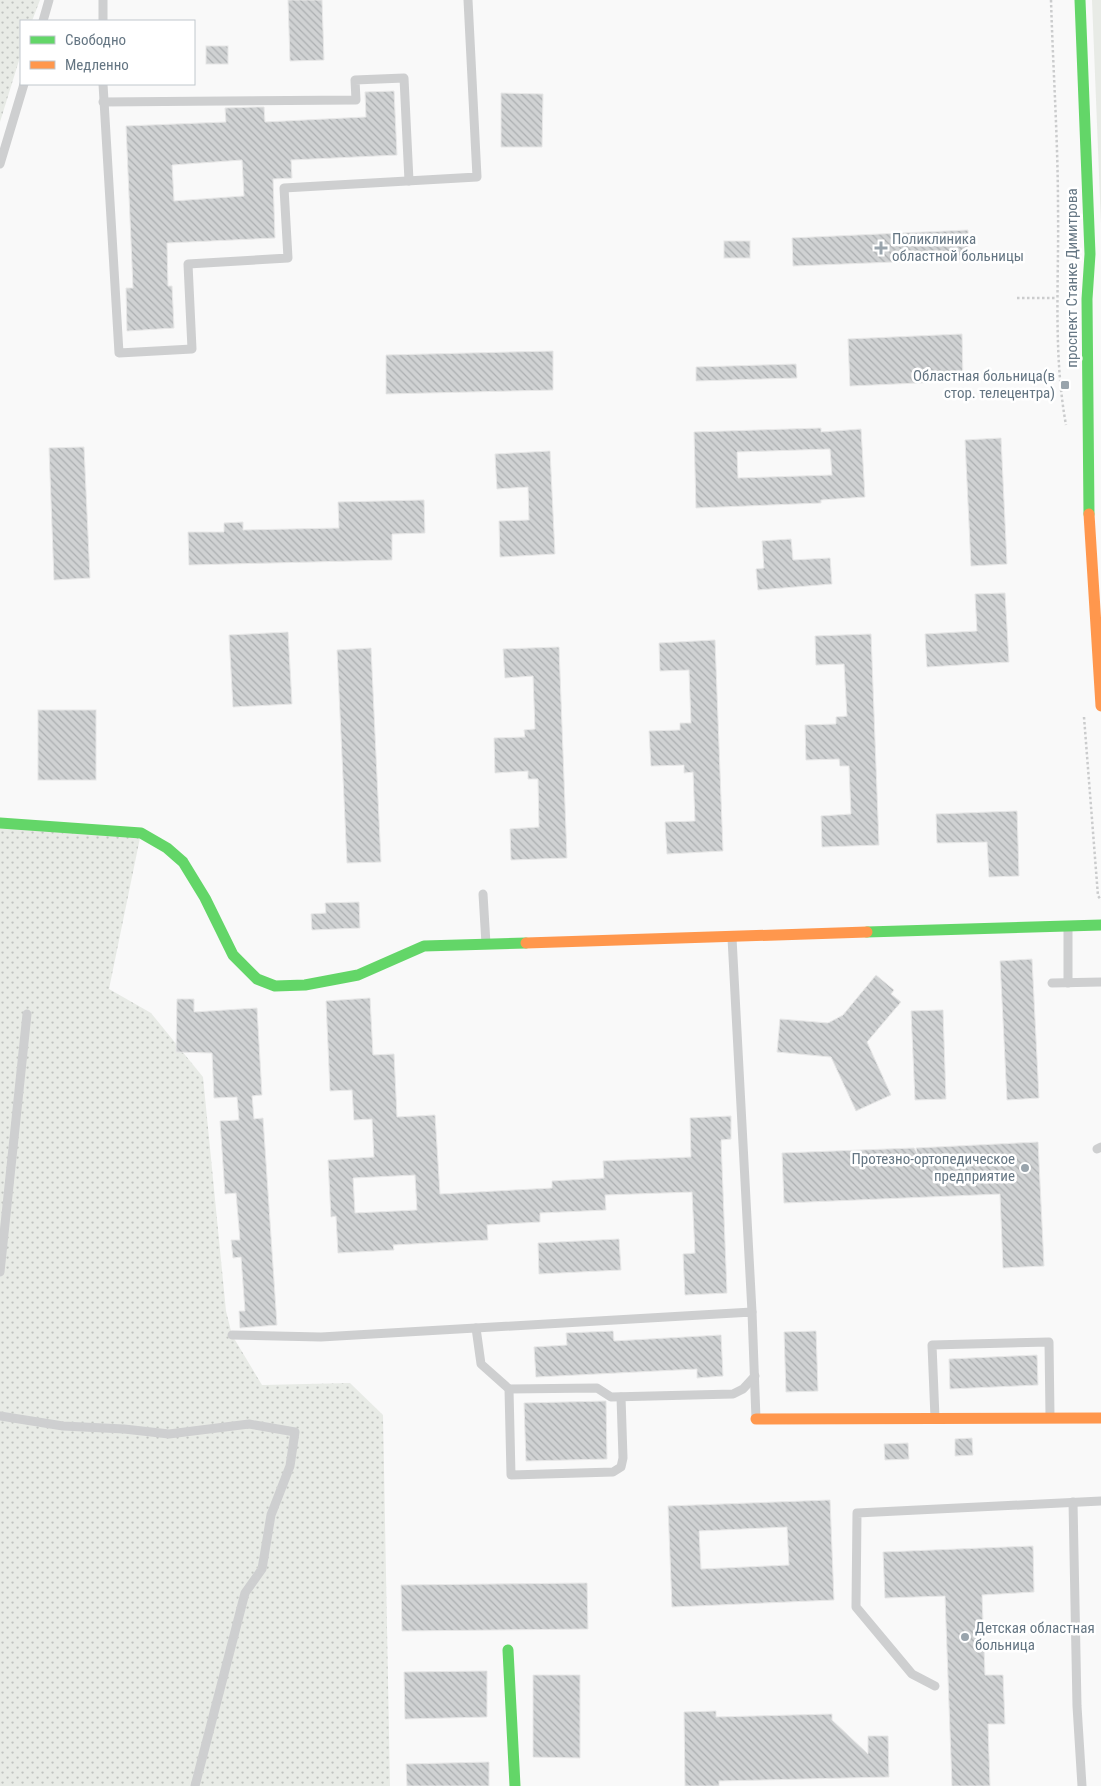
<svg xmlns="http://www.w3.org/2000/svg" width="1101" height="1786" font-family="'Roboto Condensed',sans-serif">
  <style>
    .grass { fill: #e8ebe6 }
    .garden { fill: url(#garden-dots) }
    .building { fill: url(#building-back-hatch); stroke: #e8e8e8; fill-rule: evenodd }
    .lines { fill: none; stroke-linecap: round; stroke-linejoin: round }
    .path { stroke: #cbcccd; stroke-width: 2.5; stroke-dasharray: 2.5 2.5; stroke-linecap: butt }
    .lane { stroke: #cecfd0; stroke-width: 9 }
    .fast { stroke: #63d668; stroke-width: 11 }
    .slow { stroke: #ff974d; stroke-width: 11 }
    .poi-dot { fill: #99a4ac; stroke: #fff; stroke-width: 2 }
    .labels { text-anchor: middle; stroke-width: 5; stroke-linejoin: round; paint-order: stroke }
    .poi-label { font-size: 15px; fill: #657683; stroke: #fff; text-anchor: start }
    .street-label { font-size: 15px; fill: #657683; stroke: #fff }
  </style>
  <defs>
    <pattern id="garden-dots" width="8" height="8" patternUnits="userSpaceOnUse" patternTransform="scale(1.25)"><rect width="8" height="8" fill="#e8ebe6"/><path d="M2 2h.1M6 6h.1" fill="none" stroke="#c0c3c0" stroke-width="1.8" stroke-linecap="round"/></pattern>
    <pattern id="building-back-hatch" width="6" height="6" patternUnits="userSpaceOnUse" patternTransform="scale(1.25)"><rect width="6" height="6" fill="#d0d2d3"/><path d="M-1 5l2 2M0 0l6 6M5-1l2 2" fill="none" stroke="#acafb1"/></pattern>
  </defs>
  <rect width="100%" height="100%" fill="#f9f9f9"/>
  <!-- grass -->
  <path class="grass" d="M1092,0H1101V224Z"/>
  <!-- garden -->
  <g class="garden">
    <path d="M0,0H40L32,21H21V54L0,122Z"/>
    <path d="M0,824L141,833L109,989L151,1013L203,1077L226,1311L232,1335L262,1385L350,1383L383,1415L390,1786H0Z"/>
  </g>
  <!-- building -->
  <g class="building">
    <path d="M288,0H322L324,60L290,61Z"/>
    <rect x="206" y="46" width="22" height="18"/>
    <path d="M394,91L397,155L291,160L292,178L273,179L275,238L167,243L168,286H172L174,328L127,331L126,288H133L126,126L226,122L225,108L256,107H264L265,122L366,117L365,92ZM242,160L244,196L174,201L172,165Z"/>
    <path d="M501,93L543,94L542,147H501Z"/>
    <path d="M968,230L969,259L793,266L792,238Z"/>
    <rect x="724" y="241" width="26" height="17"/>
    <path d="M962,334L963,381L850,386L848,339Z"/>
    <path d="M553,351V390L386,394V355Z"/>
    <path d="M796,364L797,378L696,381V367Z"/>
    <path d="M821,428V432L861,429L865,497L821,500V503L696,508L694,432ZM830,449L832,475L738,478L737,452Z"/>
    <path d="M1001,438L1007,564L971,566L965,440Z"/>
    <path d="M84,447L90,578L54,580L49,448Z"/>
    <path d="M550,451L555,554L500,557L499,521L529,520L528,487L497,489L495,454Z"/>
    <path d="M424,500L425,533L392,534V560L189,565L188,532H224V523L243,522V530L339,528L338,502Z"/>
    <path d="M791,539L793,560L830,558L832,584L758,590L756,569L764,568L762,541Z"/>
    <path d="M1005,593L1009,662L927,667L925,634L977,631L975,594Z"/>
    <path d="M288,632L292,704L233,707L229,635Z"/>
    <path d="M871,634L879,845L822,847L821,816L851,814L849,766H840L839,759L806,760L805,725L836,724V717L847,716L844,664L816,665L815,636Z"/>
    <path d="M715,640L723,851L667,854L665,822L695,821L693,772L684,773V765L651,766L649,731L680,730V723H691L689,670L660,671L659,643Z"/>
    <path d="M559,647L567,858L511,860L510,829L539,827L538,779H528V771L495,773L494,738L525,737L524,730L535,729L533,676L505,678L503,649Z"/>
    <path d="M371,648L381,862L347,863L337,650Z"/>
    <rect x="38" y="710" width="58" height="70"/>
    <path d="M1017,811L1019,876L989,877L987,842L937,843L936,814Z"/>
    <path d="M359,902L360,928L312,930L311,914L326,913L325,903Z"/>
    <path d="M1032,959L1039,1098L1007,1100L1000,961Z"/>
    <path d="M876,975L894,990L891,994L901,1002L867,1042L891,1095L856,1111L831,1057L777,1052L780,1019L828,1023L843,1015Z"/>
    <path d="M370,998L373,1055L394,1054L397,1117L435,1115L440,1194L552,1188V1181L604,1178L603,1161L691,1157L690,1118L731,1116V1139L721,1140L727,1293L685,1295L683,1254L695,1253L692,1192L605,1195L606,1210L540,1213V1222L487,1225L488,1240L393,1245L394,1250L338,1253L336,1216L331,1217L328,1160L374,1157L372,1119L354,1120L352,1090L330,1091L326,1001ZM415,1175L417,1210L355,1213L353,1178Z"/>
    <path d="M177,999H194V1012L257,1008L262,1095L252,1096L254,1119L263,1118L277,1325L240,1328L239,1311H245L241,1257L233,1258L231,1240H240L236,1193L225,1194L220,1121L239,1120L237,1097L214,1098L212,1053L176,1052Z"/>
    <path d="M943,1010L946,1099L915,1100L911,1011Z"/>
    <path d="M1038,1142L1044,1266L1003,1268L1000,1194L784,1203L782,1153L914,1148L917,1153L916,1148Z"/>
    <path d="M619,1239L621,1270L539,1274L538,1243Z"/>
    <path d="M613,1331L614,1341L721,1335L723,1376L697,1378V1369L536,1377L534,1347L567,1345L566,1333Z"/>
    <path d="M816,1331L818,1391L786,1392L784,1332Z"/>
    <path d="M1037,1355L1038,1385L950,1389L949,1359Z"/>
    <path d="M606,1401L607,1459L526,1461L524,1403Z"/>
    <path d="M972,1438L973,1455L955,1456V1439Z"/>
    <path d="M908,1443L909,1459L885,1460L884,1444Z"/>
    <path d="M830,1500L834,1600L672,1607L668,1506ZM787,1527L789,1565L701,1569L699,1531Z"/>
    <path d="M1033,1546L1034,1592L982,1595L985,1675H1003L1005,1724H988L990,1786H952L945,1596L885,1598L883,1552Z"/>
    <path d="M587,1583L588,1629L402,1631L401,1585Z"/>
    <path d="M487,1671V1717L405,1719L404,1672Z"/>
    <path d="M533,1675H580V1758L533,1757Z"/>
    <path d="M716,1711V1717L832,1714V1720L868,1754V1736H888L889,1777L719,1781V1786H685L684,1712Z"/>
    <path d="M489,1762V1786H407L406,1764Z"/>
  </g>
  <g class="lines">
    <!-- path -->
    <g class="path">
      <path d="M1051,0C1053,70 1058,139 1058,209C1059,282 1053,353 1066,425"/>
      <path d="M1017,298H1056"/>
      <path d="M1084,717L1098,896L1101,900"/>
    </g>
    <!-- lane -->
    <g class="lane">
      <path d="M43,21L49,0"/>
      <path d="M103,21V0"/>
      <path d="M103,84L119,353L192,349L188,264L288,258L284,188L477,177L468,0"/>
      <path d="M103,102L356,100L355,80L404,78L409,181"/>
      <path d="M0,164L24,84"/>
      <path d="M483,894L486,944"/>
      <path d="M1068,926V983"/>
      <path d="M732,938L752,1312"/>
      <path d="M1052,983L1101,982"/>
      <path d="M1097,1149L1101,1147"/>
      <path d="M0,1272L27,1014"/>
      <path d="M476,1328L481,1364L509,1389L511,1475L613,1472L621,1467L623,1458L621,1397"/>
      <path d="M232,1335L321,1337L752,1312L756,1419"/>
      <path d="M509,1389L597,1388L611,1397L733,1394L743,1389L755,1376"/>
      <path d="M0,1416L63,1426L124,1429L169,1434L249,1424L295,1432L290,1466L271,1515L262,1569L245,1593L195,1786"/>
      <path d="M935,1418L932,1345L1049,1342L1050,1416"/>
      <path d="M1073,1502L1077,1706L1082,1786"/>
      <path d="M935,1686L912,1674L856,1607L857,1513L1101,1501"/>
    </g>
    <!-- fast -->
    <g class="fast">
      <path d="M1080,0L1090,254L1087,299L1089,514"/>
      <path d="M0,823L141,833L167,848L183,862L205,898L233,955L257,979L275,986L305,985L358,975L424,946L526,943"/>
      <path d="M867,932L1101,925"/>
      <path d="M508,1650L515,1786"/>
    </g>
    <!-- slow -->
    <g class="slow">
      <path d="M1089,514L1101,706"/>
      <path d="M526,943L867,932"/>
      <path d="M756,1419L1101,1418"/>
    </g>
  </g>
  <!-- markers -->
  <g class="poi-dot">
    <path d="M878.5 240.5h5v5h5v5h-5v5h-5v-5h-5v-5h5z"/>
    <rect x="1060" y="380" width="10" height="10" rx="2.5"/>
    <circle cx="1025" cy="1168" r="5"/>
    <circle cx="965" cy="1637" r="5"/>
  </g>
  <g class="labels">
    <!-- poi labels -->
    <g class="poi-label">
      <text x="892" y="244">Поликлиника<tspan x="892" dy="17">областной больницы</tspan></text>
      <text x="1055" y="381" text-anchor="end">Областная больница(в<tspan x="1055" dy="17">стор. телецентра)</tspan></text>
      <text x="1015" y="1164" text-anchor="end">Протезно-ортопедическое<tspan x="1015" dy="17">предприятие</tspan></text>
      <text x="975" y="1633">Детская областная<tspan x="975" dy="17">больница</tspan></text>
    </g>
    <!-- street labels -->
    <g class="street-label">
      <text transform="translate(1072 278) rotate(-90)" y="5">проспект Станке Димитрова</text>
    </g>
  </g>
  <!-- legend -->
  <rect x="20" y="20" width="175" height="65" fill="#ffffff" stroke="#c1c8cd"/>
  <rect x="30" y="36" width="25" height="8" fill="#63d668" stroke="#c1c8cd"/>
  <text x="65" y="45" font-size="15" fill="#657683">Свободно</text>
  <rect x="30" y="61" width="25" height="8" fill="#ff974d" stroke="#c1c8cd"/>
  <text x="65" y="70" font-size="15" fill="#657683">Медленно</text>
</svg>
